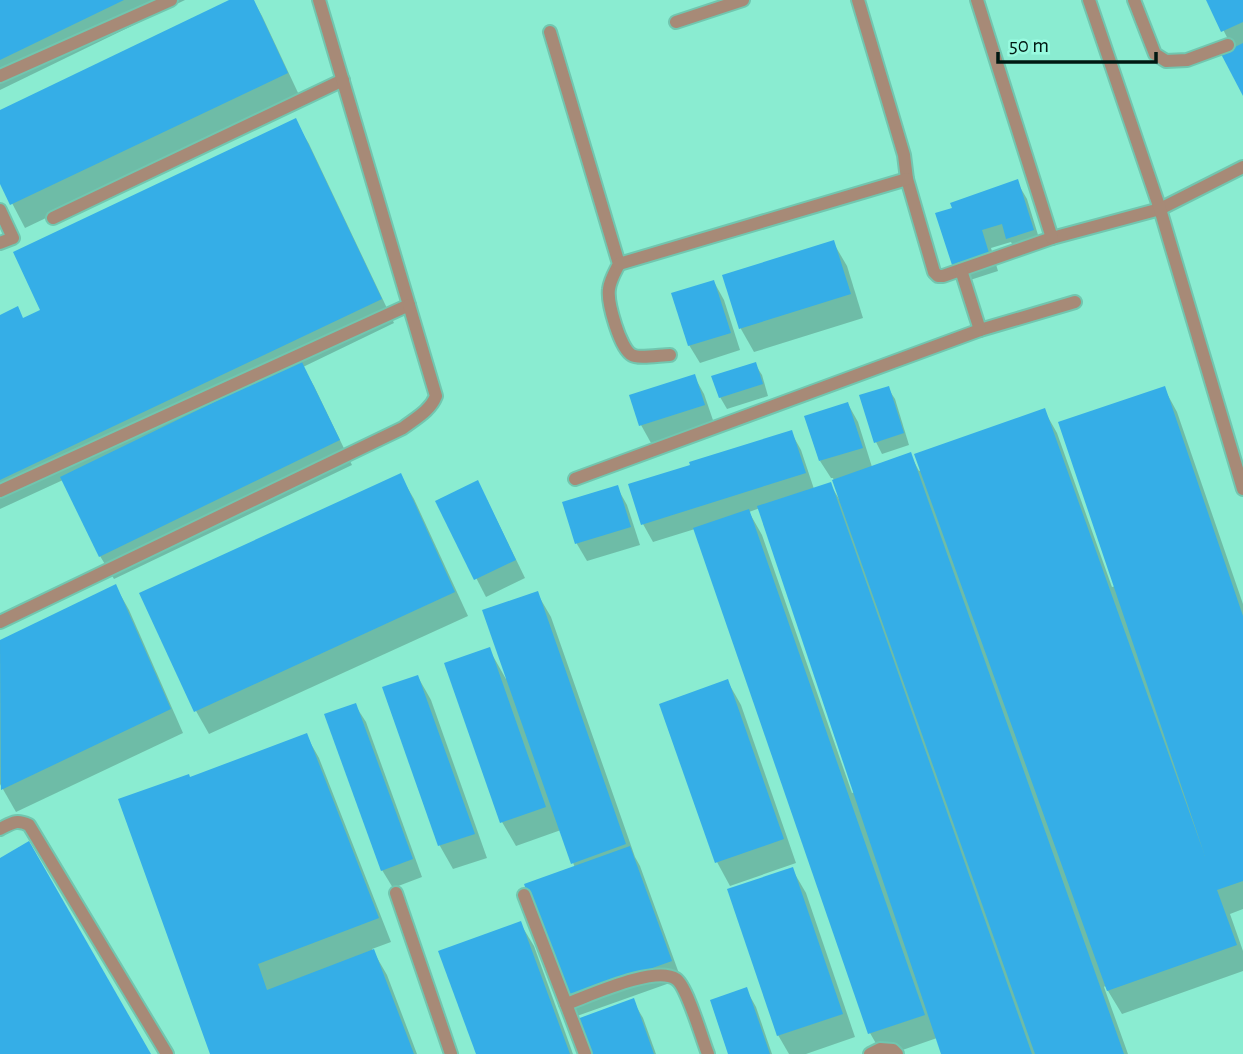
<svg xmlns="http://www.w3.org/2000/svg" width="1243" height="1054" font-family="'Alegreya Sans',sans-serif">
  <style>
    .shadow { fill: #0003; fill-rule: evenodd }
    .building { fill: #35aee7 }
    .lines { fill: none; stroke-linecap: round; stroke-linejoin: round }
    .service-casing { stroke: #71c6af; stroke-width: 16 }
    .service { stroke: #a78a77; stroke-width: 12 }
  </style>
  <rect width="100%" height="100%" fill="#8aecd1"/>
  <!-- shadow -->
  <g class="shadow">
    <path d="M0,0H185L0,90Z"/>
    <path d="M233,0H253L262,16L300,97L25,228L0,180V112Z"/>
    <path d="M1208,0H1243V93L1233,49Z"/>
    <path d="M295,120L309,144L394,323L303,367L314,386L352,465L114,579L100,556L63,480L0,509V317L23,319L43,310Z"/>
    <path d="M1017,182L1027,199L1042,248L1018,256L1011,242L991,248L998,271L964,282L953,264Z"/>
    <path d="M833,242L847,266L863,318L754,352L741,329L724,276Z"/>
    <path d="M714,282L724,300L740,350L700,363L689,345Z"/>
    <path d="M755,364L762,375L768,396L727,409L720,397Z"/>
    <path d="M694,376L704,394L714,423L651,443L641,425Z"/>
    <path d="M888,388L895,399L909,445L882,454L876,442Z"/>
    <path d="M1164,388L1177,412L1243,604V909L1230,914L1243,951V971L1122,1014L1105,986L1104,987L1128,1054H943L937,1038L891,1054H882L870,1033L695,529L653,542L643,524L791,432L801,450L814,489L830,484L839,499H840L833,478H831L820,461L848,404L858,422L872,467L910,454L919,471L1044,410L1057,433L1112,587L1116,586ZM760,508L855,792L852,793L762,535L749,512Z"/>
    <path d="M400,475L414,499L468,616L209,734L196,711Z"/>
    <path d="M617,487L627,505L640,545L587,561L577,544L564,504Z"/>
    <path d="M487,500L525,578L486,597L437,502Z"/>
    <path d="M116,587L129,610L183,733L16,812L0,784V642Z"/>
    <path d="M537,593L551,617L635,857L640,866L681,979L577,1016L567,998L575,868L561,830L516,846L502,822L446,664L489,649L506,679Z"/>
    <path d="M418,677L431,700L487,858L453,869L440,846L384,688Z"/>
    <path d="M728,682L741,705L796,863L730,886L717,862Z"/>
    <path d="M355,705L366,722L422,877L393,888L382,870Z"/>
    <path d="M306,735L319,758L391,942L372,949L387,975L417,1054H212L190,779Z"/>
    <path d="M792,869L806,893L855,1037L806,1054H789L778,1035Z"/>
    <path d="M520,923L534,946L573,1054H478Z"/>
    <path d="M746,989L756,1007L772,1054H730Z"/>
    <path d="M633,1001L643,1018L656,1054H591Z"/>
  </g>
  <!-- building -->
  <g class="building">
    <path d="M0,0H124L0,60Z"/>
    <path d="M229,0H254L288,73L10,205L0,184V110Z"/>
    <path d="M1206,0H1243V22L1221,32Z"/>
    <path d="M1243,43V96L1221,54Z"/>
    <path d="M296,118L382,299L0,480V315L18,306L23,318L40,310L13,252Z"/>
    <path d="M1018,179L1034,230L1006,239L1002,224L982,230L989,253L952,265L935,213L952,208L950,203Z"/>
    <path d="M834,240L851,294L739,329L722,275Z"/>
    <path d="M714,280L731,333L688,346L671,293Z"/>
    <path d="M301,360L340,440L99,557L60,477Z"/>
    <path d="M756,362L763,384L719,398L711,376Z"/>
    <path d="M695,374L705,405L639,426L629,395Z"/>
    <path d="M889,386L904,433L874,443L859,395Z"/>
    <path d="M1165,386L1243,616V881L1217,890L1237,945L1107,991L914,454L1045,408L1205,856L1058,422Z"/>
    <path d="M848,402L863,448L819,461L804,416Z"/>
    <path d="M792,430L806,473L641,525L628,484L690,465L689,462Z"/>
    <path d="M911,452L1124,1054H1035L832,480Z"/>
    <path d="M401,473L455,592L194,712L139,593Z"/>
    <path d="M478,480L516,560L474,580L435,501Z"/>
    <path d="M831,482L1032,1054H941L757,506Z"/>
    <path d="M618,485L631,527L575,544L562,502Z"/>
    <path d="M749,509L925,1015L868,1034L693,528Z"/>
    <path d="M116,584L171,709L1,790L0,640Z"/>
    <path d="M538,591L626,844L571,864L482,610Z"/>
    <path d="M490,647L546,807L500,823L444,663Z"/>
    <path d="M418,675L475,834L438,846L382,687Z"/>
    <path d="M728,679L784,839L715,863L659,704Z"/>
    <path d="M356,703L413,859L381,871L324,714Z"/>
    <path d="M307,733L379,918L258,964L267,990L374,949L414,1054H210L118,799L189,774L190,777Z"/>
    <path d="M29,841L151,1054H0V858Z"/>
    <path d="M630,846L672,961L565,999L524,884Z"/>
    <path d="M793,867L843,1014L777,1036L727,889Z"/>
    <path d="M521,921L570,1054H476L438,951Z"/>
    <path d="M747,987L770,1054H728L710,1000Z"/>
    <path d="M634,998L654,1054H589L577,1019Z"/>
  </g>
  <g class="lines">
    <!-- service casing -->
    <g class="service-casing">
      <g id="service">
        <path d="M858,0L904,155L907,179L934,272L938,276H943L1052,238L1160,209L1243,167"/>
        <path d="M977,0L1052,238"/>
        <path d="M1089,0L1160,209L1243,489"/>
        <path d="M1134,0L1155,54L1166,61L1187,60L1228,45"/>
        <path d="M676,22L743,0"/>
        <path d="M550,32L619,264C615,272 610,280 609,289C607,302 620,349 632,355C638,359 661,355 670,355"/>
        <path d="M0,76L171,0"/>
        <path d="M0,210L13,238L0,243"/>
        <path d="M53,218L343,80"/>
        <path d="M619,264L907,179"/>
        <path d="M980,330L1075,302"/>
        <path d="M575,479L980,330L961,270"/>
        <path d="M0,491L409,305L319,0"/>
        <path d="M0,622L403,428C416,418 430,411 436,396L409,305"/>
        <path d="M0,829C12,823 16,819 29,825L167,1054"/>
        <path d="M396,893L451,1054"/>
        <path d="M524,895L566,1004"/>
        <path d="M585,1054L566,1004C589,996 655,965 676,979C687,986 702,1039 708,1054"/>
        <path d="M870,1054L880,1049L893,1050L897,1054"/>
      </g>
    </g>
    <!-- service -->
    <use href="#service" class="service"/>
  </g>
  <!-- scale -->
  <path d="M998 52v10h158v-10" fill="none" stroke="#001912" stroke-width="3.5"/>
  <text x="1009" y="52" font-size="21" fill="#001912" stroke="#98fadf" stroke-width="5" paint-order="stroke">50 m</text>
</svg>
